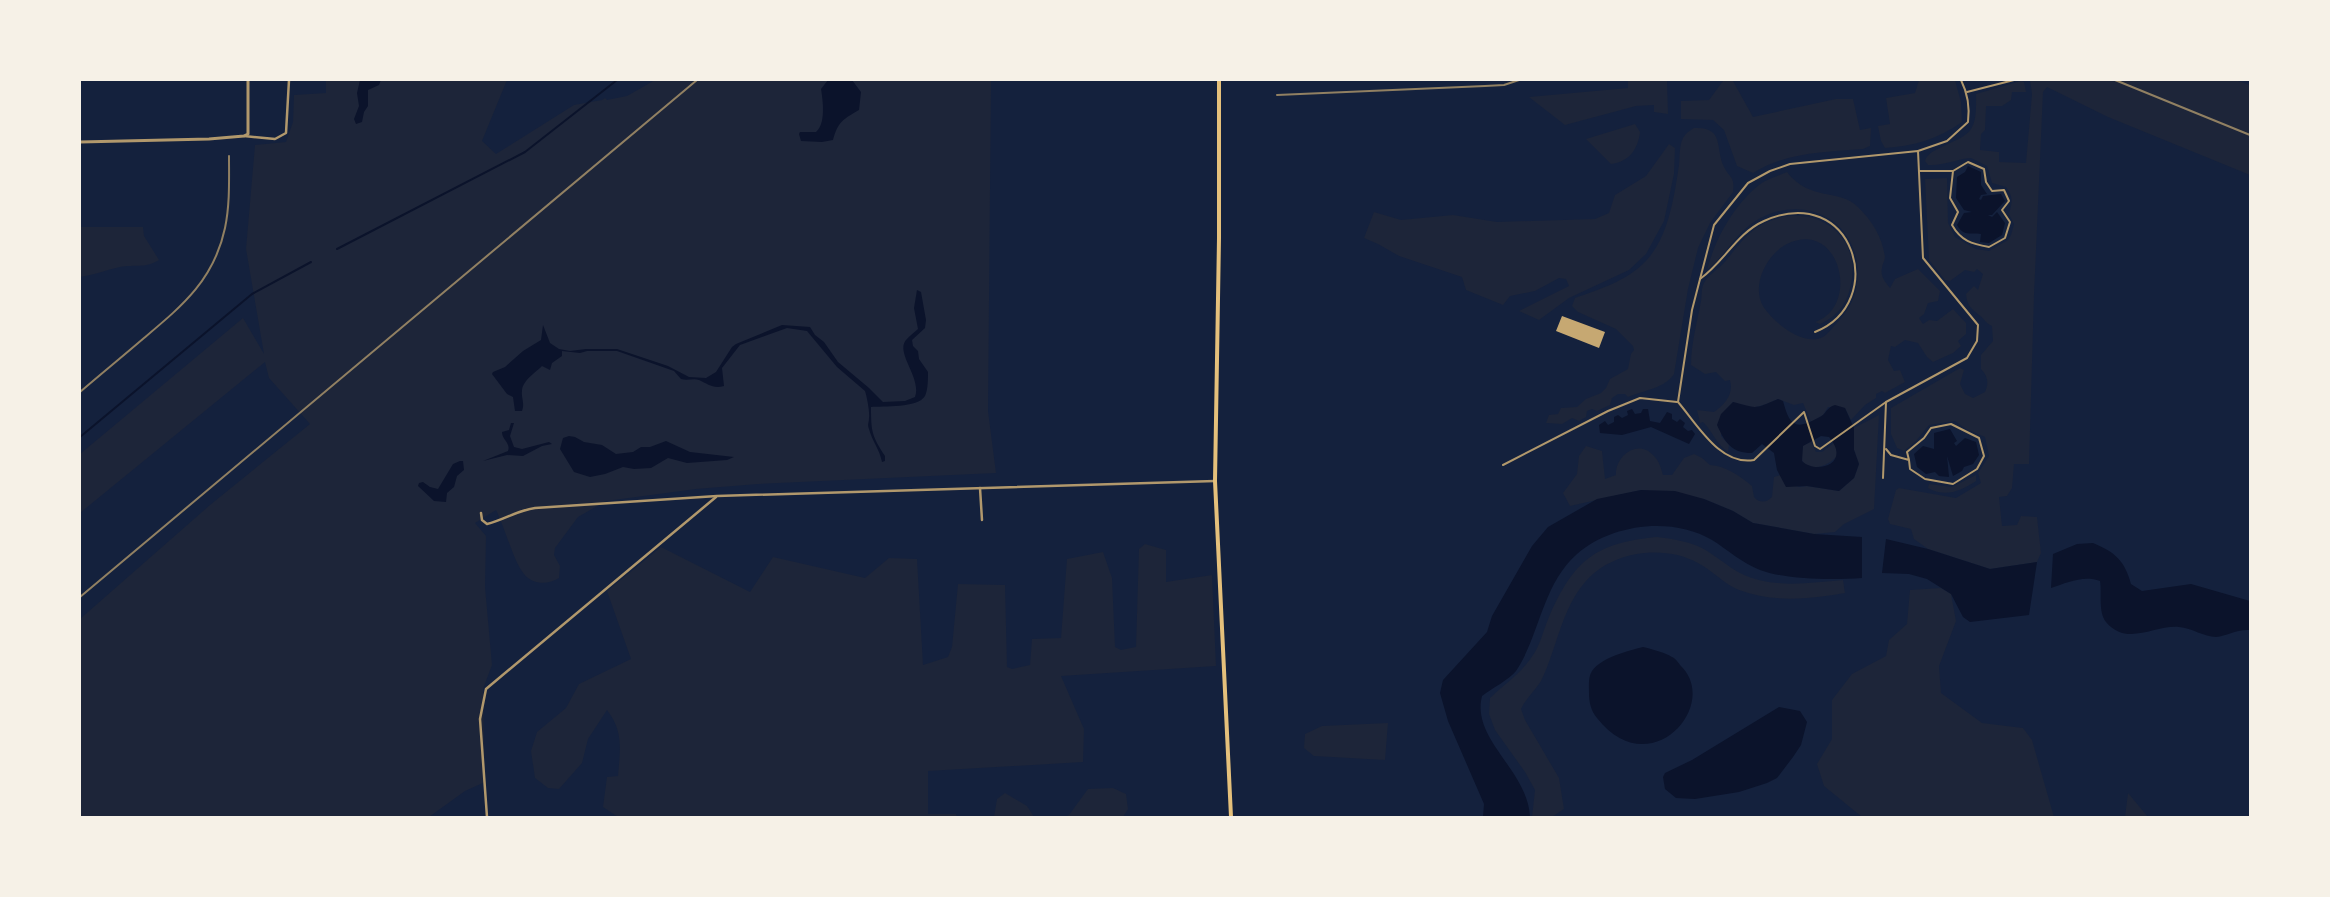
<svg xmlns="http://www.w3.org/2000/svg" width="2330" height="897" font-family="Manrope,sans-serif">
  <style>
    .green { fill: #1d2539 }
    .water { fill: #0b132b; fill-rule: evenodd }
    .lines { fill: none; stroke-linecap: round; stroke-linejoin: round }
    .stream { stroke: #0b132b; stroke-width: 2 }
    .building { fill: #c6a872 }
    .pedestrian { stroke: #b1986c; stroke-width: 2 }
    .minor { stroke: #b1986c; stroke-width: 2.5 }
    .tertiary { stroke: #b1986c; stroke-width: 3 }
    .secondary { stroke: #e5c07b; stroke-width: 4 }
    .rail { stroke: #918062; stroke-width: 2 }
  </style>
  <rect width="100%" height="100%" fill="#14213d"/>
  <!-- green -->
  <g class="green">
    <path d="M326,80H507L482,141L496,154L574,105L602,100L605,98L607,100L627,96L655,80H991L988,411L996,473L758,484L696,489L606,501L578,517L555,548L554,555L560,566L559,578C548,585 533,585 524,574C514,563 504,525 496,510L475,523L486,536L485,587L492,665L483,689L485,782L465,791L429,817H80V619L210,505L310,424L269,378L265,362L80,513V454L243,318L264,354L246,249L255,145L286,142L293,122L294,95L326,93Z"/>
    <path d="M1628,80H1667L1668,114L1654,112V105L1636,106L1565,125L1529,97L1628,88Z"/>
    <path d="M1919,80H1955L1961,102L1962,122C1938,139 1914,146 1885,148L1881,141L1878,126L1890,124L1886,98L1915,93Z"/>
    <path d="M2030,80H2235L2250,85V175L2108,117L2047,87L2043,92L2034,295L2029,464H2014L2012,488L2007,496L1999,497L2002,526L2017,525L2021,516L2037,517L2041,553L2037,562L1990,569L1928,549L1914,539L1911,529L1890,524L1888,519L1896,490L1899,488L1956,498L1981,483L1978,473L1989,456L1985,437L1966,429L1955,421L1929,425L1916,441L1904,451L1897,448L1891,434V408L1960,368L1964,370L1960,384L1965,394L1973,398L1985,392C1989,383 1988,376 1981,369V355L1993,341L1992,326C1985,323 1985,319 1979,315C1971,308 1967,306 1966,294L1974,286L1978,290L1983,274L1977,269L1974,272L1965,270L1950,281L1945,280L1929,260L1925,179L1947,178L1948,223L1955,237L1976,249L1989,251L2008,240L2011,235L2014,224L2009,214C2012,202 2014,198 2006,187L1992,183L1987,166L1971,158C1956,159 1944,166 1928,165L1925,161C1928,147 1962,143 1971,129C1977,120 1976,105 1976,94L2021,81L2024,82L2026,92H2012L2011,100L2002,106H1986L1985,130L1981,134L1980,150L1999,152V162L2026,163L2032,94Z"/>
    <path d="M1723,81H1733L1753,117L1836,99H1853L1860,130L1871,128L1870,146L1863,149C1825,152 1787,152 1753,173L1737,166L1724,130L1713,120L1681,119V101L1709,100Z"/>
    <path d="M1635,124L1640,132C1638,149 1629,162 1611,164L1586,139Z"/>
    <path d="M1694,128C1725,126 1715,149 1724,167C1730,179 1735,176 1733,192L1710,223L1698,248L1688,289L1674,374C1665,388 1645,390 1628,397L1625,394H1618L1612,398L1610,405L1597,411L1592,409L1587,411L1586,417L1579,421L1572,418L1562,424L1546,423L1549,415L1558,414L1561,408L1577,407L1586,399L1601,393L1606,388L1610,379L1628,369L1631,354L1634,350L1633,346L1616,329L1578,312L1572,306L1575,298C1600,289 1627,281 1646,261C1669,236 1674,197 1679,165C1680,156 1679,146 1683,138C1686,133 1689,131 1694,128Z"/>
    <path d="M1669,144L1675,148L1674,174L1664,221L1646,254L1629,270L1569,298L1539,320L1519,311L1569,286L1566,279L1559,278L1535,291L1510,296L1503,305L1466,290L1462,277L1399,256L1378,244L1364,238L1374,212L1401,220L1453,215L1497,222L1595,219L1609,213L1615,195L1646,176Z"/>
    <path d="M1787,172C1810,202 1839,188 1858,207C1872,221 1882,236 1885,257C1885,261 1882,264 1882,268C1880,276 1885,282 1890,288L1895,279L1918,269L1940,291L1938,301L1928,303L1924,314L1919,318L1923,324L1929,320L1937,321L1953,309L1966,323V334L1958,341L1961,346L1953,353L1933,362L1927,357L1918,343L1905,340L1895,347L1891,346L1888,360L1894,371L1900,370L1905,382L1885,393L1882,391L1876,394V398L1865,405L1851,420L1845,408L1828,407L1823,415L1811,422L1803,403L1794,405L1778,399C1757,408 1754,410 1733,402L1722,414L1721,436L1729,445L1728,452C1716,444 1713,432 1703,422L1700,423L1697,410L1714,412C1725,404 1734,394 1730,380L1725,381L1716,372L1705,374L1691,365C1691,344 1697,322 1701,301C1702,296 1701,288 1704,283C1707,276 1717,270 1723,264C1737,248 1748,229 1770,221C1814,203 1862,234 1851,284C1847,304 1838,316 1820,324L1815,322C1861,307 1840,218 1787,244C1767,254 1751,285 1763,306C1773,322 1803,347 1823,337C1828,334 1832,328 1836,324C1847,312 1855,300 1857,284C1865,223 1805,189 1754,222C1735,234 1725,256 1707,270C1715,239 1734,205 1759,185C1767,179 1778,176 1787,172Z"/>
    <path d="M80,227H143L144,236L159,260C144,269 135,264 120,267C106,270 94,275 80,277Z"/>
    <path d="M1879,415L1874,509L1844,524L1835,532L1814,534L1753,523L1733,511L1704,499L1641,490L1570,506L1563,493L1577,474L1579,456L1586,446L1602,451L1605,479L1616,475C1615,455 1639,438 1654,456C1659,461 1661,468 1663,475H1672L1684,458L1694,454L1702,458L1710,465C1726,466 1740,476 1752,486L1754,497C1759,503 1766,503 1772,497L1774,477L1781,475L1799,487L1807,486L1839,491L1854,478L1859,464L1854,450V428Z"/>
    <path d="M1811,442L1816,452H1822L1834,443L1838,450L1837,456C1823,472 1794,473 1803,445Z"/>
    <path d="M1976,475V481C1960,491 1946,498 1928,488L1929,484L1952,487Z"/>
    <path d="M1657,537C1673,539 1687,541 1702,548C1715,555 1727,566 1740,573C1772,589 1808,583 1843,580L1845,593C1810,599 1773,603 1739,590C1724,584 1713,571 1698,563C1664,544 1612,551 1586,581C1561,609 1557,649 1541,681C1535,691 1526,698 1521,709L1525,720L1559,778L1564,809L1552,817H1532L1535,790L1525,772L1495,730L1489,714L1490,698C1507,682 1522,673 1535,652C1541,642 1544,628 1549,617C1574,560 1595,543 1657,537Z"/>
    <path d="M1145,544L1166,550V582L1212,575L1216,666L1061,676L1084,729L1083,762L928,771V814H956L957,817H618L603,807L607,777L618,776C620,750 624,732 607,710L588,739L582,763L559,789L548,788L535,778L531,751L537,732L566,708L579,684L631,659L607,591L661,547L750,592L773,557L865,578L889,558L917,559L923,665L948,657L952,647L958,584L1005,585L1007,667L1012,669L1030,665L1032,639L1061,638L1067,559L1103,552L1112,578L1115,647L1121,650L1136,647L1139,549Z"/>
    <path d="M1941,588L1951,594L1956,621L1939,666L1941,693L1982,723L2023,728L2032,740L2054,817H1862L1824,786L1817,764L1832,739V700L1852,674L1886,656L1889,640L1907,624L1910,590Z"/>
    <path d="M1388,723L1385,760L1314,756L1304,748L1305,734L1322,726Z"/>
    <path d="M1113,788L1126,794L1128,809L1123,817H1065L1069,815L1088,789Z"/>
    <path d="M1005,793L1027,806L1034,817H994L997,799Z"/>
    <path d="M2128,793L2148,817H2125Z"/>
  </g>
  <!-- water -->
  <g class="water">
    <path d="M360,80H381L379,85L368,90V106L364,112L362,122L356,124L354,119L359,106L357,93Z"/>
    <path d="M828,80H852L861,92L859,110C844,119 838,121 833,140L822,142L801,141L799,134L800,132H816C826,124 823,101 821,89Z"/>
    <path d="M1968,166L1981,172V185L1987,194L1981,195L1979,199L1981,200L1983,196L2001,194L2005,201L1992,215H1988L1992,217L1997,212L2005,223L2002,235L1989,243L1980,242L1981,234C1970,232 1964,237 1957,225L1964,213L1972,212L1964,210L1956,198L1957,177L1965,172Z"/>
    <path d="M917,290L921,292L926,320L925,328L912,340L913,346L918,351L919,359L928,372C928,379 928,390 925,396C918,408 883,406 871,407C871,432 872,436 885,456V461L882,462C880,450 872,441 869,429C867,424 869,423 869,418C870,413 867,397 865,391L837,367L807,331L787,328L740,345L722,368L724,386C713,389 708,384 699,380C694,378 687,381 681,379L674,371L617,351H587L580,353L562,351V356L552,363L550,370L542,366C536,372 522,381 522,391C521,398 525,403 522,411H515L513,397L507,394L492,374L493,372L505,367L523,351L541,340L543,325L550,343L559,349L570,351L586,349H617L668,366L689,377L706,378L716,372L732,347L736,344L782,325L810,327L815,335L824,342L838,362L869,388L883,402L905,401L915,397C922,378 895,353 906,340C909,336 914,333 918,329L914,308Z"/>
    <path d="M1778,399L1783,401C1788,419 1792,432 1814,420C1817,418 1821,417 1824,414C1828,409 1829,407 1835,405L1845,408L1854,428V450L1859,464L1854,478L1839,491L1807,486L1786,487L1777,470L1774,453L1762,444L1752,453C1732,453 1725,443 1717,425L1721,414L1733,402C1757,408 1753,410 1778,399ZM1821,436L1829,437C1852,464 1816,475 1802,461L1803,446Z"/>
    <path d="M1632,409L1635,414L1641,413L1643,409H1648L1650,421L1660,423L1667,412L1672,414V419L1677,422L1680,419L1685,423L1683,427L1688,431L1692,430L1695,434L1689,444L1651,427L1622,435L1600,433L1599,425L1605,421L1608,425L1614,422V417L1618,415L1622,418L1628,415L1627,411Z"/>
    <path d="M511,423H514L510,436L514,447L522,449L549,442L552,444L542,446L523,456L507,455L483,461L508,451C511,443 502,440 502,432L509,430Z"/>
    <path d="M1950,429L1957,441L1954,443L1956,446L1965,438L1976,442L1979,455L1973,464L1964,467L1962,471L1953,476L1947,456L1949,477L1939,476L1935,472L1926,474L1917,467L1914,454L1923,446L1934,449V433Z"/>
    <path d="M569,436L575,437L584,442L602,445L616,454L633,452L641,447H650L666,441L690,452L734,457L727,460L687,463L668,458L651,468L634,469L623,467L605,474L590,477L574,472L560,449L563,438Z"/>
    <path d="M460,461H463L464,470L457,476L454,487L447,493L446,502L434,501L418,486L419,483L423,482L430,487L438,489L453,464Z"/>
    <path d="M1641,490L1675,491L1704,499L1733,511L1753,523L1814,534L1862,537V578C1833,580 1787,580 1760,570C1742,563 1728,550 1712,540C1672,516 1611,524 1577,554C1542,585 1540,635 1516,671C1510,679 1491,689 1482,696C1471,740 1528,770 1530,817H1483L1484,804L1448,721L1440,693L1443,680L1487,632L1492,616L1532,546L1548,527L1597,499Z"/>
    <path d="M1886,539L1928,549L1990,569L2037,562L2029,615L1970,622L1963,617L1951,594L1927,579L1909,574L1882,573Z"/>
    <path d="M2093,543C2115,552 2125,561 2131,584L2142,591L2191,584L2250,601V630C2236,629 2227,636 2216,637C2204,637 2192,628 2179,627C2154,625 2127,647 2106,622C2098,612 2102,593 2100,581C2083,575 2067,583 2051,588L2053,554L2077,544Z"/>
    <path d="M1643,647C1651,649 1666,653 1672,657C1675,658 1678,662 1680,665C1722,704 1650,786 1597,718C1591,711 1589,702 1589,693C1589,686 1588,677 1592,671C1602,657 1628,651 1643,647Z"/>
    <path d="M1779,707L1800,711L1807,722L1801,745L1793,757L1777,778L1767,783L1739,792L1695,799L1676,798L1665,789L1663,777L1665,773L1692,760Z"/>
  </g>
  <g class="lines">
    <!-- stream -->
    <g class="stream">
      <path d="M337,249L525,152L617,80"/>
      <path d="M80,437L252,294L311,262"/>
    </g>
  </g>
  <!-- building -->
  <path class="building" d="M1562,316L1605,332L1599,348L1556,331Z"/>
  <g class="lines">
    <!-- pedestrian -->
    <g class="pedestrian">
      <path d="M1967,92L2014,80"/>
      <path d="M1918,151L1923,258L1978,325L1977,341L1967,358L1886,402L1820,449L1815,446L1804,412L1754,460C1720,466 1697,424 1678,402L1692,310L1714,225L1748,183L1770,171L1790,164Z"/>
      <path d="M1918,151L1947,141L1968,122C1970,106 1968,94 1961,80"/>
      <path d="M1919,171H1953L1968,162L1984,169L1986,182L1992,191L2004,190L2009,201L2002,210L2010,222L2005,238L1989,247C1972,244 1961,241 1952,225L1958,212L1950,198L1953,171"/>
      <path d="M1700,279C1724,262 1737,233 1764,221C1853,181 1890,302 1815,332"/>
      <path d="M1886,449L1891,455L1909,460L1907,452L1924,438L1931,428L1951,424L1979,438L1984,456L1977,469L1953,484L1925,479L1910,469L1909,460"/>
      <path d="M1503,465L1608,411L1640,398L1677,402"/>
      <path d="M1883,478L1886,402"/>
    </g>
    <!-- minor -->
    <g class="minor">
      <path d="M244,136L275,139L286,133L289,80"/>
      <path d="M980,488L982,520"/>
      <path d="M481,513L482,520L487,524C504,520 518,510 535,508L717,496L1215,481"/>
      <path d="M487,817L480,719L486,689L716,497"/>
    </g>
    <!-- tertiary -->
    <path class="tertiary" d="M80,142L209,139L244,136L248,134V80"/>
    <!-- secondary -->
    <path class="secondary" d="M1219,80V238L1215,481L1231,817"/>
    <!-- rail -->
    <g class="rail">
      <path d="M2115,80L2250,135"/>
      <path d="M1277,95L1485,86L1504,85L1519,80"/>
      <path d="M80,392C101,374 123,356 144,338C182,306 214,280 225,228C230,204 229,180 229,156"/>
      <path d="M80,597L697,80"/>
    </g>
  </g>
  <!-- border -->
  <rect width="2330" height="897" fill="none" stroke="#f6f1e7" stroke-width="162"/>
</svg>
